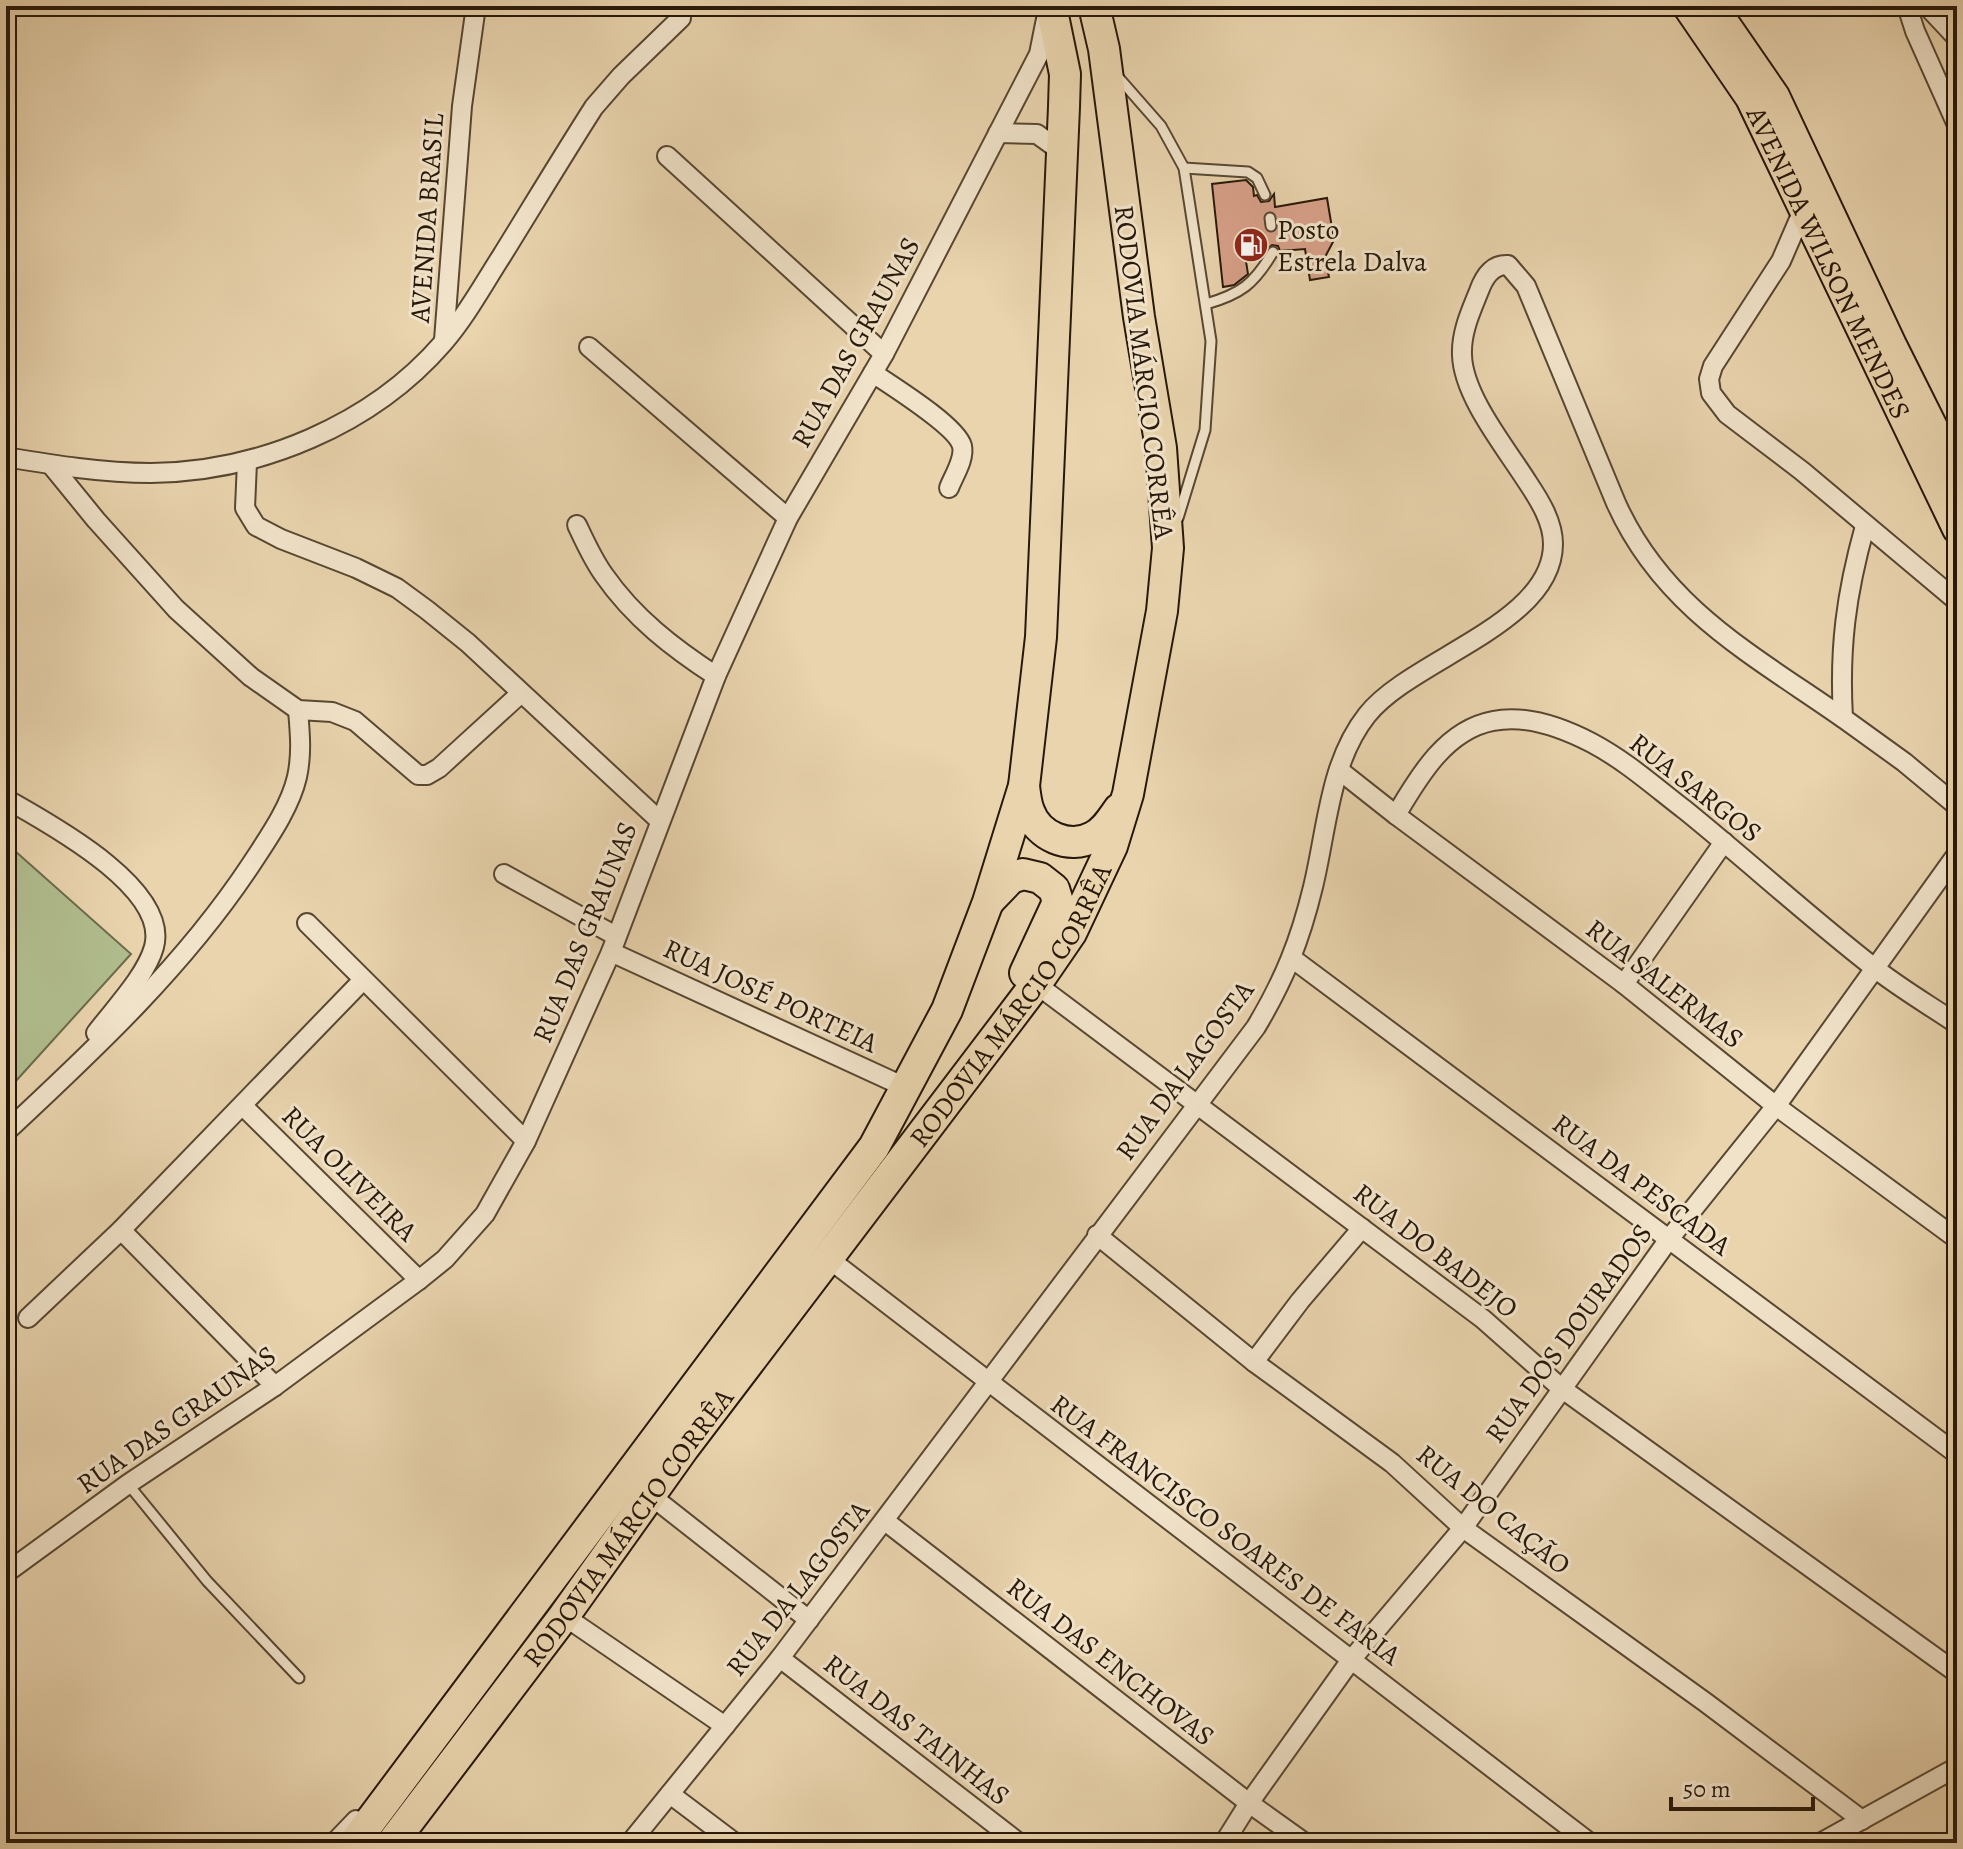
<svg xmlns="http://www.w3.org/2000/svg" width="1963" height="1849" font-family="Alegreya,serif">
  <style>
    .green { fill: #b1be8f; stroke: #6c6b4c; stroke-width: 2 }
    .building { fill: #d7a089; stroke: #271809; stroke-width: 2 }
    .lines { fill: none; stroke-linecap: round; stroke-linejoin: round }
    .service-casing { stroke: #584732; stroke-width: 13 }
    .minor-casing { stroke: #584732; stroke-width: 22 }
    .primary-casing { stroke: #271809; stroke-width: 32 }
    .trunk-casing { stroke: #271809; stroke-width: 34 }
    .service { stroke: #f1e3ca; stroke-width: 9 }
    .minor { stroke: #f1e3ca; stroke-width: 18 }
    .primary { stroke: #e9d4ae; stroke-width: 28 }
    .trunk { stroke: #e9d4ae; stroke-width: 30 }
    .labels { text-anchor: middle; stroke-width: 6; stroke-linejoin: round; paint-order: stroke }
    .street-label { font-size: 28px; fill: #271809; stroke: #f1e3ca }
    .poi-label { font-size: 28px; fill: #271809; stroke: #f1e3ca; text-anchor: start }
  </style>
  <rect width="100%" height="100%" fill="#e9d4ae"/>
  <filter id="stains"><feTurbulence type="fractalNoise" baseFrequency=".0025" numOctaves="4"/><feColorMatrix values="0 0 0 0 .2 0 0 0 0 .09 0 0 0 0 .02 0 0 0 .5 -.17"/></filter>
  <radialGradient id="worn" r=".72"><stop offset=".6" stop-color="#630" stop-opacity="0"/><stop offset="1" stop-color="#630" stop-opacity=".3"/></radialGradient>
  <!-- green -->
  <path class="green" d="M6,843L131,954L15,1082L6,1074Z"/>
  <!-- building -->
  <path class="building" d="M1246,180L1253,187L1254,196L1257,195L1261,202L1269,201L1274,194L1275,207L1327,198L1334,240L1325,257L1329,277L1310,280L1305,249L1280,251L1278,246L1272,245L1263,253L1245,255L1248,274L1234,285L1223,287L1212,184Z"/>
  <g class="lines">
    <!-- service casing -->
    <g class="service-casing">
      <g id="service">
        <path d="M1118,77L1161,126L1184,168L1211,341L1205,430L1178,518"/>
        <path d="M1184,168L1248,172L1257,178L1265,195"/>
        <path d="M1270,218L1271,226"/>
        <path d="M1206,304C1241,294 1254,284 1273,252"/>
        <path d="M128,1484L207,1581L299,1678"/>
      </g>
    </g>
    <!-- minor casing -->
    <g class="minor-casing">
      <g id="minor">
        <path d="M1907,6L1915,31L1957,125"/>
        <path d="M1927,6L1957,38"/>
        <path d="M998,133L1037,134L1062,152"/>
        <path d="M667,156L884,354"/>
        <path d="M1804,208L1781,261L1713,366L1709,379L1711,393L1727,414L1802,471L1957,601"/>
        <path d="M444,340L462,106L476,6"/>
        <path d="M589,347L788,518"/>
        <path d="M873,373C892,386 957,426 962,446C965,459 954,475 949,488"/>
        <path d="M6,457C54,465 102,473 151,473C259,472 372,425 443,343C465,318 483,285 501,257C532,207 562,157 594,107L621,76L681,18"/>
        <path d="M247,462L245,508L256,526L281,539L356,568L397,588L427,610L468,643L660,821"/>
        <path d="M52,466L96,520L176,609L251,677L298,710L332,712L355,721L418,775H427L439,768L520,694"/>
        <path d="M577,525C585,542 593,560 604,575C634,618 673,648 716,676"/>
        <path d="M1865,526C1846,594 1839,648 1843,718L1904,762L1957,806"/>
        <path d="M1339,770L1396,815L1624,984L1776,1106L1957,1239"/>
        <path d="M6,799C48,823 170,888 154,947C146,976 114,1009 96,1033"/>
        <path d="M1396,815C1418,778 1445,730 1493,721C1526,714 1563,728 1592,743C1626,761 1655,787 1685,810C1748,861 1808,916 1872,966C1898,987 1929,1005 1957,1024"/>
        <path d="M504,874L616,936"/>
        <path d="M307,923L526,1141"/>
        <path d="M611,952L907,1088"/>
        <path d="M1293,959L1957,1454"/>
        <path d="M1036,984L1483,1319L1561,1388L1957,1673"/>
        <path d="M1624,984L1724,842"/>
        <path d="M243,1106L419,1280"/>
        <path d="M6,1132C95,1049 185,965 252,863C269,837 290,807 297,777C302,754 300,733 298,710"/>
        <path d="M121,1230L275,1386"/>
        <path d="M1097,1235L1254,1362L1392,1463L1463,1528L1705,1702L1862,1820"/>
        <path d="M829,1259L1590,1843"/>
        <path d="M28,1318L121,1230L363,980"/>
        <path d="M1254,1362L1300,1301L1362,1228"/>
        <path d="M650,1495L809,1620"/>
        <path d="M885,1521L1249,1803L1305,1843"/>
        <path d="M6,1573L128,1484L275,1386L419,1280L445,1259L485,1214L526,1141L611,952L716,676L788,518L884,354L1039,54L1047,14"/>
        <path d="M564,1616L725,1726"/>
        <path d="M780,1658L1019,1843"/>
        <path d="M670,1794L735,1843"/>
        <path d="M334,1843L356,1820"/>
        <path d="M630,1843L780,1658L1256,1027C1284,980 1300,941 1313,887C1327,830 1329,763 1367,715C1411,659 1553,624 1553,544C1553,522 1540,501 1528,483C1506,448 1463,396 1462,355C1461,332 1471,311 1479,291C1484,277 1492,264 1508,265L1526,286L1616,503C1663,608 1753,655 1843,718"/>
        <path d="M1224,1843L1249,1803L1351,1660L1463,1528L1669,1239L1776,1106L1957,854"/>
        <path d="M1820,1843L1957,1767"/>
      </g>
    </g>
    <!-- primary casing -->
    <g class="primary-casing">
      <g id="primary">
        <path id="s1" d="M1687,6L1750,98L1957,529"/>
        <path d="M1713,6L1775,96L1892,345L1957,475"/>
      </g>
    </g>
    <!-- trunk casing -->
    <g class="trunk-casing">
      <g id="trunk">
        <path d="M1024,786C1025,794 1026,804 1029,811C1038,836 1069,850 1093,837C1105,831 1111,820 1119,809"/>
        <path d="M989,901L1011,878L1023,874L1040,878L1054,889L1058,902L1025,973"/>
        <path d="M354,1843L874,1147L947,1010L988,902L1024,786L1041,637L1064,107L1065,74L1051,6"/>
        <path id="s2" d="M392,1843L564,1616L683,1449L1036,984L1071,933L1112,846L1128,794L1162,611L1168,548L1161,448L1139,317L1104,49L1094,6"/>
      </g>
    </g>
    <!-- service -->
    <use href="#service" class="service"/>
    <!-- minor -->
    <use href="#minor" class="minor"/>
    <!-- primary -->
    <use href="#primary" class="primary"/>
    <!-- trunk -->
    <use href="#trunk" class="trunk"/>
  </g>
  <!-- icons -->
  <defs>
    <g id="fuel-disc" transform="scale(1.8)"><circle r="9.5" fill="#8f2418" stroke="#f1e3ca"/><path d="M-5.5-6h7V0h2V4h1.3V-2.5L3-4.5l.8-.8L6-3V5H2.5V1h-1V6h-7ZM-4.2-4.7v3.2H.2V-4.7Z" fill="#fff"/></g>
  </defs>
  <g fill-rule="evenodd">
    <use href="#fuel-disc" x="1251" y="245"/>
  </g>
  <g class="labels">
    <!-- street labels -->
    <g class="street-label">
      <text transform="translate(426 218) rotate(-86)" y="10">AVENIDA BRASIL</text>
      <text dy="10" stroke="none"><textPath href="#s1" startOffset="294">AVENIDA WILSON MENDES</textPath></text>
      <text transform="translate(855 342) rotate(-61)" y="10">RUA DAS GRAUNAS</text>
      <text transform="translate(1145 372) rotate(83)" y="10">RODOVIA MÁRCIO CORRÊA</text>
      <text transform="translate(1696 787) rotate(38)" y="10">RUA SARGOS</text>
      <text transform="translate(584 932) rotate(-68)" y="10">RUA DAS GRAUNAS</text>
      <text transform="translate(1665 983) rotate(38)" y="10">RUA SALERMAS</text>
      <text transform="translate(771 995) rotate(25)" y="10">RUA JOSÉ PORTEIA</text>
      <text dy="10" stroke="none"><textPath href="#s2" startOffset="1042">RODOVIA MÁRCIO CORRÊA</textPath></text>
      <text transform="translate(1184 1070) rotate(-54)" y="10">RUA DA LAGOSTA</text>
      <text transform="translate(350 1173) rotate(45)" y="10">RUA OLIVEIRA</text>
      <text transform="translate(1642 1184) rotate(37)" y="10">RUA DA PESCADA</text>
      <text transform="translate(1436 1250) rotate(38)" y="10">RUA DO BADEJO</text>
      <text transform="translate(1568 1333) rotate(-54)" y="10">RUA DOS DOURADOS</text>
      <text transform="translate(176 1419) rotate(-35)" y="10">RUA DAS GRAUNAS</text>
      <text transform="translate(1494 1509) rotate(39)" y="10">RUA DO CAÇÃO</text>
      <text dy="10" stroke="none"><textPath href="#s2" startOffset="394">RODOVIA MÁRCIO CORRÊA</textPath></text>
      <text transform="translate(1226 1529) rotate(37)" y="10">RUA FRANCISCO SOARES DE FARIA</text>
      <text transform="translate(797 1588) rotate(-52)" y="10">RUA DA LAGOSTA</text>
      <text transform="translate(1111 1661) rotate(38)" y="10">RUA DAS ENCHOVAS</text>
      <text transform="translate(917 1729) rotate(38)" y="10">RUA DAS TAINHAS</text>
    </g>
    <!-- poi labels -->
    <g class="poi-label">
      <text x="1277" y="239">Posto<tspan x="1277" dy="32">Estrela Dalva</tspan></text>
    </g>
  </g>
  <!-- margin -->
  <rect width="1963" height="1849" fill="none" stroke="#e9d4ae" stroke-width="32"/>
  <rect x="8" y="8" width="1947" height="1833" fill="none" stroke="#271809" stroke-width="4"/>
  <rect x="16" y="16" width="1931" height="1817" fill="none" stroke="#271809" stroke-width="2"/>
  <!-- scale -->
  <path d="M1671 1797v12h142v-12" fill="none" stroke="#271809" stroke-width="4"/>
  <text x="1683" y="1797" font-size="24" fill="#271809" stroke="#f1e3ca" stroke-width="6" paint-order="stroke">50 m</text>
  <rect width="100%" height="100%" filter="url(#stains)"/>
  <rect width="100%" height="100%" fill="url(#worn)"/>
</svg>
